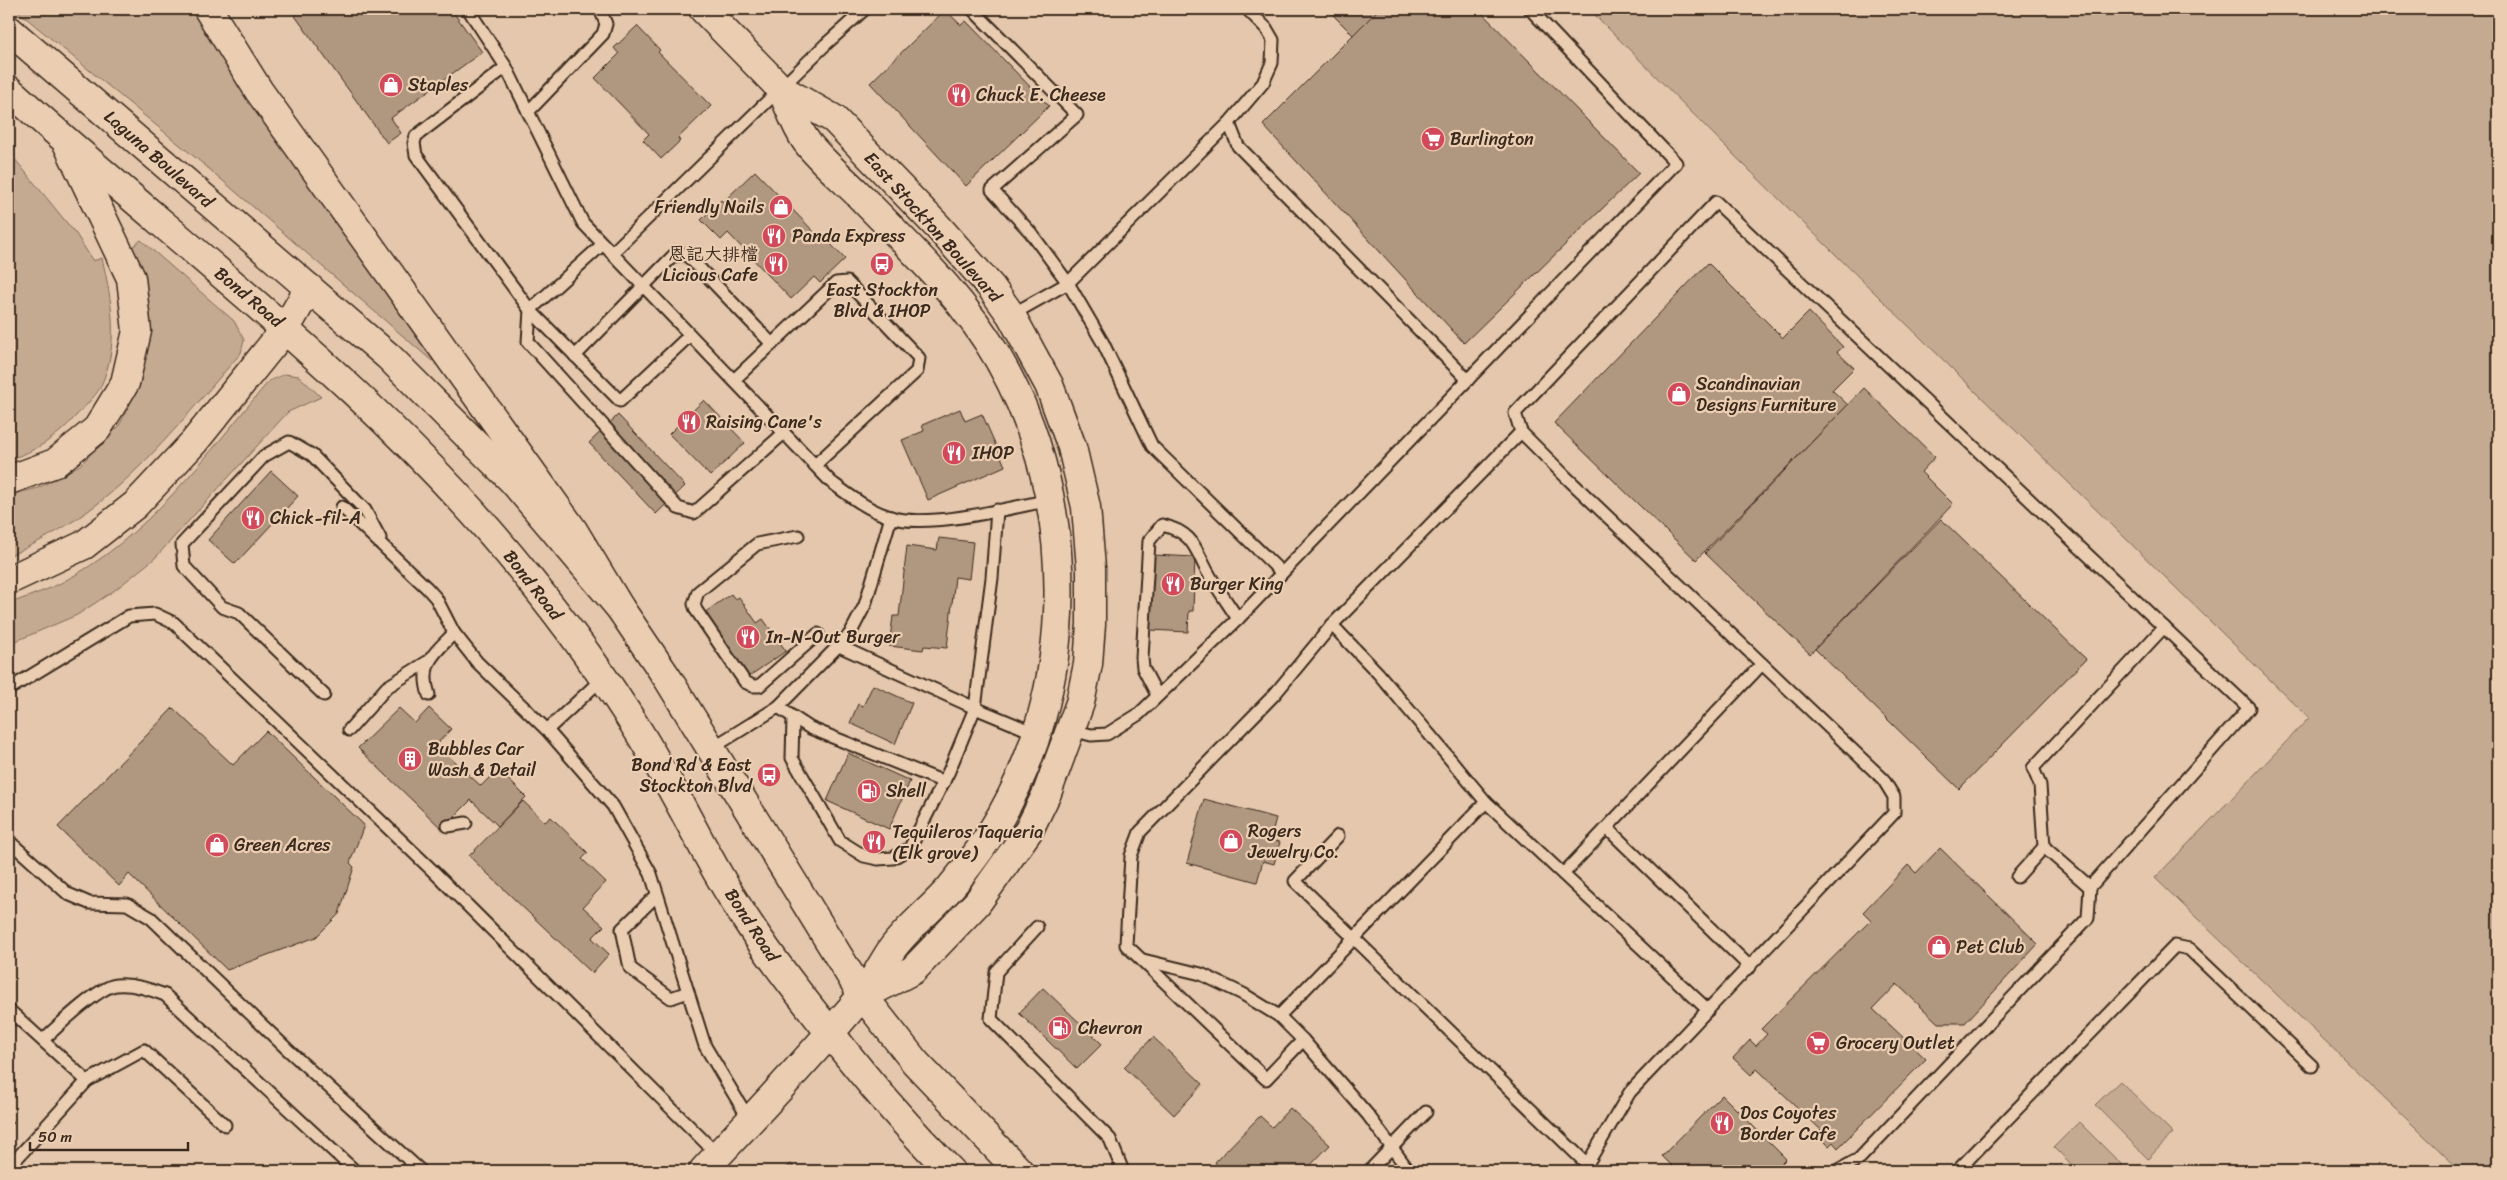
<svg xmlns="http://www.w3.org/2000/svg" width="2507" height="1180" font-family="Sriracha,'LXGW WenKai TC',sans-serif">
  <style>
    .green { fill: #c5aa92; stroke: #806a58 }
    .building { fill: #b09780; stroke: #3b2a1e }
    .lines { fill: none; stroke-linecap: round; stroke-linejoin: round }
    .lane-casing { stroke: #3b2a1e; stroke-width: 15 }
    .secondary-casing { stroke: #3b2a1e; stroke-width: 31 }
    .primary-casing { stroke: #3b2a1e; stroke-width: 31 }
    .highway-casing { stroke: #3b2a1e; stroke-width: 31 }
    .lane { stroke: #ebceb2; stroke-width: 11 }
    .secondary { stroke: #ebceb2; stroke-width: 28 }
    .primary { stroke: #ebceb2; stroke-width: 28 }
    .highway { stroke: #ebceb2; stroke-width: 28 }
    .labels { text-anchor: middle; stroke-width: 4.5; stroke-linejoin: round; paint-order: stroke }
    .poi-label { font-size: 18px; fill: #3b2a1e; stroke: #ebceb2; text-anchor: start }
    .street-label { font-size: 18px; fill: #3b2a1e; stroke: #ebceb2 }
  </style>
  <rect width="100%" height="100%" fill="#e4c7ac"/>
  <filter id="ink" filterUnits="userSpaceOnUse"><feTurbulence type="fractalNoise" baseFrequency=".02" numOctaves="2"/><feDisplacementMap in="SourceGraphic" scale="10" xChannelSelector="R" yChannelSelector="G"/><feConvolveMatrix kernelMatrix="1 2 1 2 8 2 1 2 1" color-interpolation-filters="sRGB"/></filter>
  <g filter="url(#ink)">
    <!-- green -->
    <g class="green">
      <path d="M15,9H194L219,54L273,131L438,357L432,361L208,168Z"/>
      <path d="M1589,9H2498V1171H2461L2155,878L2309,718L1736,157Z"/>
      <path d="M9,152L76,234L93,261L102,258C112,301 120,346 100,388C94,398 83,408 75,417C58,436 34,453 9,459Z"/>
      <path d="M141,240L234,321L244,340L241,353C199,400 160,451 112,492C81,519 46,539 9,556V495L38,488L80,465L119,426L141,382L150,329L131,248Z"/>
      <path d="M285,374L299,376L321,397L288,412L155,558L115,590L77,615L9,644V604C25,597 43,592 59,584C147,539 207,454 269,381Z"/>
      <path d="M2120,1081L2173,1133L2148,1159L2095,1105Z"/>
      <path d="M2079,1122L2128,1171H2078L2054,1147Z"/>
    </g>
    <!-- building -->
    <g class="building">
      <path d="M290,9H451L482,52L391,118L401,133L387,143Z"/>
      <path d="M1327,9H1379L1353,35Z"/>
      <path d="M1379,9H1478L1639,173L1464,343L1263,125Z"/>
      <path d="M945,10L961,25L966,21L1049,106L966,186L870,83Z"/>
      <path d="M637,26L660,50L658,52L711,106L678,138L680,141L661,159L643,140L649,134L595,78L619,54L614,48Z"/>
      <path d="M755,171L819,237L822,235L845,259L820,283L814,277L791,299L728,233L721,240L701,220L721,200L723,202Z"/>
      <path d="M1708,263L1783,338L1809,312L1843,347L1837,352L1854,368L1832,390L1848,405L1696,560L1554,423Z"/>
      <path d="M1864,388L1935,457L1921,472L1953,504L1810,654L1705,553Z"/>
      <path d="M704,400L745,443L710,476L669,434Z"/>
      <path d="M960,409L965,421L982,414L1005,466L928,500L902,440L924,431L922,425Z"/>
      <path d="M618,415L685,486L656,514L589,443Z"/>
      <path d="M271,471L298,496L235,564L208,540Z"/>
      <path d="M1941,519L2086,659L1959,789L1815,649Z"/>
      <path d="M939,538L973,542L969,579L955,577L947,648L924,646L923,650L889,646L893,616H899L907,546L937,550Z"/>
      <path d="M1153,555L1195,557L1193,611H1189L1188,632L1150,630Z"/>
      <path d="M731,594L735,599L739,597L757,623L763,619L786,651L748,677L704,613Z"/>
      <path d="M873,685L912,703L895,744L850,723L858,704L863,706Z"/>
      <path d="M173,708L233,765L266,731L364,825L350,863L354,867L339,914L316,937L227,970L129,874L119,886L58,827Z"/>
      <path d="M399,708L415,723L429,708L451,729L436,745L481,786L498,769L526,797L498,826L471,800L442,829L358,748Z"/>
      <path d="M848,753L910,781L889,829L827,801Z"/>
      <path d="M1204,799L1276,818L1270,840L1280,842L1274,864L1263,861L1257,882L1187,863Z"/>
      <path d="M523,801L545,822L551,817L588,853L582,859L606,882L583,907L604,926L592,938L609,954L592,973L469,856Z"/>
      <path d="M1940,848L2038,944L1965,1023H1938L1897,984L1873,1009L1926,1059L1838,1148L1833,1142L1829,1146L1817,1134L1821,1130L1757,1069L1751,1075L1733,1058L1750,1040L1756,1046L1767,1034L1761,1029L1871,920L1863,912L1908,865L1916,873Z"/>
      <path d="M1043,988L1102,1044L1077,1069L1019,1013Z"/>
      <path d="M1153,1037L1203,1084L1174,1115L1124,1067Z"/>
      <path d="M1722,1095L1786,1159L1774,1171H1671L1674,1168L1662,1156Z"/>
      <path d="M1290,1108L1330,1145L1305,1171H1219L1220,1170L1215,1162L1260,1116L1272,1127Z"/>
      <path d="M9,1118L14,1123L9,1128Z"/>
      <path d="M791,1164L796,1171H782Z"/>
      <path d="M810,1166L814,1171H803Z"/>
    </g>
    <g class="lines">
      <!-- lane casing -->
      <g class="lane-casing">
        <g id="lane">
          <path d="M468,9L506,67L583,223L831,482C850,496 868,510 890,517C928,529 1010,508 1050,500"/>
          <path d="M972,9L1077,115L992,190L1031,233L1068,283L1103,343L1152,446L1282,573"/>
          <path d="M506,67L416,136L414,143L416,155L530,310L620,401L690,335"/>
          <path d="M528,112L603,34L606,24L600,9"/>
          <path d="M1229,123L1238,146L1468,380"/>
          <path d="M603,244L530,310L528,342L678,508L694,513L784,433"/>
          <path d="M612,253L826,44L865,9"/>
          <path d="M1011,315L1068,283L1229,123L1263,83L1272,63L1273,40L1266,28L1247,9"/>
          <path d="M575,356L673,256L686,254L772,344"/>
          <path d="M734,380L836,283L847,282L919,358L917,371L815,465"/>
          <path d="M342,507L427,588L436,598L454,633L477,662L547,730L613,806L651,874L705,1046L750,1121"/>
          <path d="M798,536L757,544L698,592L694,604L696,610L745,682L753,686H759L818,634"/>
          <path d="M1332,625L1378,673L1486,802L1708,1010"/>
          <path d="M839,646L975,708L1035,733"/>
          <path d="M9,689L129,616L155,614L174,623L434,872L718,1155"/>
          <path d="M324,695L239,613L222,607L184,566L182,544L264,456L289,442L312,455L365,510L380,538"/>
          <path d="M429,695C419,663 434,654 454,633"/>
          <path d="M1157,695L1143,668L1142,658L1149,541L1162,525C1196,533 1195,551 1210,576C1219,591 1229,605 1238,619"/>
          <path d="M778,707L810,728L944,782"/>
          <path d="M793,719L792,758L840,841L864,856L878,859L893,858L910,848L949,771L975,708L992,578L997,510"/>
          <path d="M349,730L387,687L427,662"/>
          <path d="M547,730L603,678"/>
          <path d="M1072,730L1091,735L1107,734L1139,714L1238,619L1676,163L1530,9"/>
          <path d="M712,748L778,707L850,634L865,605L891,517"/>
          <path d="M448,826L466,823"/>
          <path d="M1607,828L1750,967"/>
          <path d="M1338,836L1295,881L1587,1164"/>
          <path d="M9,841L68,894L89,903L127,904L151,918L287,1049L421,1171"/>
          <path d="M2044,847L2090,887"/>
          <path d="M1563,874L1762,664"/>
          <path d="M2017,877L2044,847L2040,785L2033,768L2164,627"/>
          <path d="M657,895L622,929L630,968L671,998L688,992"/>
          <path d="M1037,927L996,972L991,1019L1110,1139L1123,1171"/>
          <path d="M1143,960L1201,974L1243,994L1279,1016L1303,1040L1368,1115L1409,1171"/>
          <path d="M9,1010L87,1081"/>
          <path d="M1279,1016L1486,802"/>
          <path d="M43,1040C57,1027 98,987 116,985C132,983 150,989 165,995L355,1171"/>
          <path d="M1303,1040L1266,1079L1126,945L1131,856L1140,832L1274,695L1332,625L1521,432"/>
          <path d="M9,1167L87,1081L144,1050L225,1125"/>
          <path d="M1369,1171L1426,1112"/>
          <path d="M1583,1171L1630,1092L1894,813V797L1883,779L1566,477L1521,432L1515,413L1716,202L2249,708L2090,887L2088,918L1859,1159L1837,1171"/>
          <path d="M1957,1171L2175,946L2189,949L2312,1066"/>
        </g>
      </g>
      <!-- secondary casing -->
      <g class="secondary-casing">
        <g id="secondary">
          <path d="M703,9L781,89L834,119L939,228L991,287L1011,315L1049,385L1072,447L1086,507L1091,568V624L1088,664L1080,703L1047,793L1029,830L977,903L913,970L863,996"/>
          <path d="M703,1171C756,1114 810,1058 860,998C873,983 881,965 892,949C908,927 932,909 950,888C965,870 980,851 992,831C1079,692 1080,501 999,360C962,295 907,245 856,192C840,176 820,160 806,141C795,126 789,105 781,89"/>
        </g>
      </g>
      <!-- primary casing -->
      <g class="primary-casing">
        <g id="primary">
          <path d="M9,30L389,357L513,481L620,608L668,679L863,996L915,1062L1019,1171"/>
          <path d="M9,90C184,249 378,390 527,576C566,624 604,676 637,729C677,792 707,862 749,924C773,961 800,995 827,1029C866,1079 906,1127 951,1171"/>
        </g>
      </g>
      <!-- highway casing -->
      <g class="highway-casing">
        <g id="highway">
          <path d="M208,9L259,91L573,530L620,608"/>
          <path d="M9,480L55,463L97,429L125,383L137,331L131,278L67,143"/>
          <path d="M9,580L84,545L135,505L194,442L286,328L309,288"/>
        </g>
      </g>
      <!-- lane -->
      <use href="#lane" class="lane"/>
      <!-- secondary -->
      <use href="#secondary" class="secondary"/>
      <!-- primary -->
      <use href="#primary" class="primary"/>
      <!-- highway -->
      <use href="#highway" class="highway"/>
    </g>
  </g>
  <!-- icons -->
  <defs>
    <g id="shop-disc" transform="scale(1.25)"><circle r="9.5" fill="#d1495b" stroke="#ebceb2"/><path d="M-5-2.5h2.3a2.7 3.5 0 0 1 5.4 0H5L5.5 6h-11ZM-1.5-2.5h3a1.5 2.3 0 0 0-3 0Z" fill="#fff"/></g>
    <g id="restaurant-disc" transform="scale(1.25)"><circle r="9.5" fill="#d1495b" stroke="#ebceb2"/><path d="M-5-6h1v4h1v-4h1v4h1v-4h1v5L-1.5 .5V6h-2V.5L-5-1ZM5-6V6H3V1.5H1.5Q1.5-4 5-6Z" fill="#fff"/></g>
    <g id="supermarket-disc" transform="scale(1.25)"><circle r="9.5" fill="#d1495b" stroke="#ebceb2"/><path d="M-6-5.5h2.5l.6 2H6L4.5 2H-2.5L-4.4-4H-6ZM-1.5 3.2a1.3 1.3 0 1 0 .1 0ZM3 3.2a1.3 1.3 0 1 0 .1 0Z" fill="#fff"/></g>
    <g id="bus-disc" transform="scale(1.25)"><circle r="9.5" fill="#d1495b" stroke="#ebceb2"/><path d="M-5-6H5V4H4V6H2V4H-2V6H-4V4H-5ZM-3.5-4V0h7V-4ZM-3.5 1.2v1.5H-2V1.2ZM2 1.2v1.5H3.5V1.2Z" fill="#fff"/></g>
    <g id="building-disc" transform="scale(1.25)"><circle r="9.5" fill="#d1495b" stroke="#ebceb2"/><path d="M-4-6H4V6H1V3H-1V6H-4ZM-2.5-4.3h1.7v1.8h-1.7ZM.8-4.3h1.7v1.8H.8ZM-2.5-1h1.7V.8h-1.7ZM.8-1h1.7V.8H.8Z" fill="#fff"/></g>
    <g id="fuel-disc" transform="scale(1.25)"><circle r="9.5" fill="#d1495b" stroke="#ebceb2"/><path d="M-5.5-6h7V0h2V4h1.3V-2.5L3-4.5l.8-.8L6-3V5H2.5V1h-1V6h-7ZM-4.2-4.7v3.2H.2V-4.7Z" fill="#fff"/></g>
  </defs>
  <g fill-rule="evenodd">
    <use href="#shop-disc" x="391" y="85"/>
    <use href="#restaurant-disc" x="959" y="95"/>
    <use href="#supermarket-disc" x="1433" y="139"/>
    <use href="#shop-disc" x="781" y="207"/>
    <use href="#restaurant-disc" x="774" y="236"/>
    <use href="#restaurant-disc" x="776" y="264"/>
    <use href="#bus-disc" x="882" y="264"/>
    <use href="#shop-disc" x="1679" y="394"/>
    <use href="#restaurant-disc" x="689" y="422"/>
    <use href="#restaurant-disc" x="954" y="453"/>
    <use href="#restaurant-disc" x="253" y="518"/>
    <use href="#restaurant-disc" x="1173" y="584"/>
    <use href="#restaurant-disc" x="748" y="637"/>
    <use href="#building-disc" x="410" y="759"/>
    <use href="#bus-disc" x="769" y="775"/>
    <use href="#fuel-disc" x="869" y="791"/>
    <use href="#shop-disc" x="1231" y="841"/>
    <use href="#restaurant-disc" x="874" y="842"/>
    <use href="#shop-disc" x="217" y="845"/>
    <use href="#shop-disc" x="1939" y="947"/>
    <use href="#fuel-disc" x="1060" y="1028"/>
    <use href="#supermarket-disc" x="1818" y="1043"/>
    <use href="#restaurant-disc" x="1722" y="1123"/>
  </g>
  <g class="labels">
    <!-- poi labels -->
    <g class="poi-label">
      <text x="408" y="91">Staples</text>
      <text x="976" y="101">Chuck E. Cheese</text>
      <text x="1450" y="145">Burlington</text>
      <text x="764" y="213" text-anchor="end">Friendly Nails</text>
      <text x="792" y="242">Panda Express</text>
      <text x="758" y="260" text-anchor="end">恩記大排檔<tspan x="758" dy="21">Licious Cafe</tspan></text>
      <text x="882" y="296" text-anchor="middle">East Stockton<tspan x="882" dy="21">Blvd &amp; IHOP</tspan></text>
      <text x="1696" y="390">Scandinavian<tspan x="1696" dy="21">Designs Furniture</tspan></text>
      <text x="706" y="428">Raising Cane's</text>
      <text x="972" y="459">IHOP</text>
      <text x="270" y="524">Chick-fil-A</text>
      <text x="1190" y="590">Burger King</text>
      <text x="766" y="643">In-N-Out Burger</text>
      <text x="428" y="755">Bubbles Car<tspan x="428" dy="21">Wash &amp; Detail</tspan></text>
      <text x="752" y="771" text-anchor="end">Bond Rd &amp; East<tspan x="752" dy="21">Stockton Blvd</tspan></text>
      <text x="886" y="797">Shell</text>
      <text x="1248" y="837">Rogers<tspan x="1248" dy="21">Jewelry Co.</tspan></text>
      <text x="892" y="838">Tequileros Taqueria<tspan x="892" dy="21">(Elk grove)</tspan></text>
      <text x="234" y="851">Green Acres</text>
      <text x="1956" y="953">Pet Club</text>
      <text x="1078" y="1034">Chevron</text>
      <text x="1836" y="1049">Grocery Outlet</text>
      <text x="1740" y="1119">Dos Coyotes<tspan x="1740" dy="21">Border Cafe</tspan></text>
    </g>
    <!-- street labels -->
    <g class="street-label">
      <text transform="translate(159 159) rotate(41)" y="6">Laguna Boulevard</text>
      <text transform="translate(933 227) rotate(48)" y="6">East Stockton Boulevard</text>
      <text transform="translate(249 297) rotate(40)" y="6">Bond Road</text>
      <text transform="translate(533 585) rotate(52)" y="6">Bond Road</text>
      <text transform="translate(752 925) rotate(57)" y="6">Bond Road</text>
    </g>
  </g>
  <!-- margin -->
  <rect width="2507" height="1180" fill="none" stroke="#ebceb2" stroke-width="30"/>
  <rect x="15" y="15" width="2477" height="1150" fill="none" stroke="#3b2a1e" stroke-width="2" filter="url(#ink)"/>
  <!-- scale -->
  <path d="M30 1142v8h158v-8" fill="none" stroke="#3b2a1e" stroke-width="2.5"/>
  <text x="38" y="1142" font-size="15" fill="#3b2a1e" stroke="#ebceb2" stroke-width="4" paint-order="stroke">50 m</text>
</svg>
